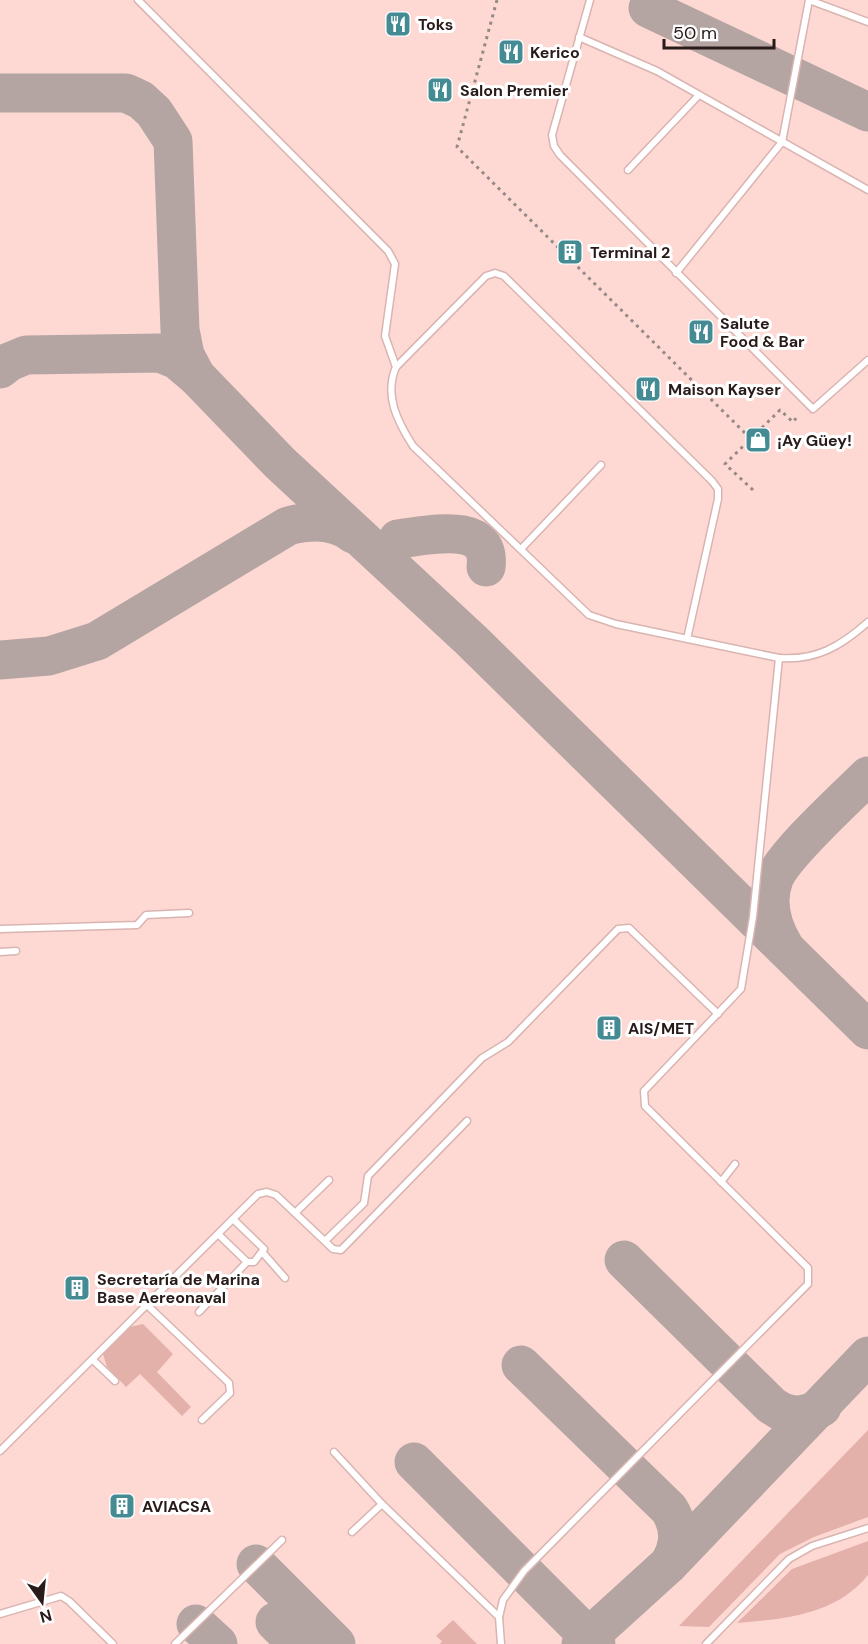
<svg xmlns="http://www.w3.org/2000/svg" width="868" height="1644" font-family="'DM Sans',sans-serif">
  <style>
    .built { fill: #fed9d4 }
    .green { fill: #e3b0aa }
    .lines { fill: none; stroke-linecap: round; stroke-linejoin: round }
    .taxiway { stroke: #b4a5a3; stroke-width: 39 }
    .service-casing { stroke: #d9b4b0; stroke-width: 9 }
    .path { stroke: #978987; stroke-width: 3; stroke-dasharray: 3 4.5; stroke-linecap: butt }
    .service { stroke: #fff; stroke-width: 6 }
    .labels { text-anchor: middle; stroke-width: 6; stroke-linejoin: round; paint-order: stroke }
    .poi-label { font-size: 16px; font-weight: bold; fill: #281b19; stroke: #fff; text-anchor: start }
  </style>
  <rect width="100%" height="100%" fill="#faebe9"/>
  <!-- built -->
  <rect class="built" x="0" y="0" width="868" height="1644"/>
  <!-- green -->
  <g class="green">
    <path d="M143,1324L173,1354L157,1372L191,1407L182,1416L140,1374L126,1387L107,1367L103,1354L130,1327Z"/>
    <path d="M868,1430V1517L814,1537L780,1554L709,1627L679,1626Z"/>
    <path d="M868,1541V1575C836,1615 784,1619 737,1623L792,1569Z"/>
    <path d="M453,1620L477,1644H440L442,1641L436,1636Z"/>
  </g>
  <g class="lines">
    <!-- taxiway -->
    <g class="taxiway">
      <path d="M648,8L868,112"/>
      <path d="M0,93H126L141,100L154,112L173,141L180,330L185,355L196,376L280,463L472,641L868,1030"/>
      <path d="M0,369L9,362L26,355L160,353L177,360L196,376"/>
      <path d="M398,539C427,536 492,519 486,567"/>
      <path d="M0,660L49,656L97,641L288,526C311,520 334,519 353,534"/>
      <path d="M784,946C772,926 765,903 774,879C784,854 846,798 868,776"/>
      <path d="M624,1260L771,1405C788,1418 804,1418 822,1407"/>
      <path d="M521,1365L669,1509C681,1528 680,1545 669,1564"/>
      <path d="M414,1462L596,1644"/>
      <path d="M256,1564L336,1644"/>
      <path d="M275,1622L297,1644"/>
      <path d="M196,1624L218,1644"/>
      <path d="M581,1644L669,1564L868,1356"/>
    </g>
    <!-- service casing -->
    <g class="service-casing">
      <g id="service">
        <path d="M138,0L388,251L395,264L385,336L396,367"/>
        <path d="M590,0L552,135L554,146L560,155L813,409L868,360"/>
        <path d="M809,0L868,22"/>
        <path d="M579,37L657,71L868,190"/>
        <path d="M628,170L699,95"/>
        <path d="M676,273L782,142L809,0"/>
        <path d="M521,549L601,465"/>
        <path d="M687,639L718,499V489L712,481L504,276L495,273L486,276L396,367C384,395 397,421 413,446L589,615L616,624L779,658"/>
        <path d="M0,929L137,925L146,915L189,913"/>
        <path d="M0,952L16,951"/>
        <path d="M721,1182L735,1164"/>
        <path d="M295,1213L329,1180"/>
        <path d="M218,1234L247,1262H254L264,1249L233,1219"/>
        <path d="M325,1241L364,1203L368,1176L482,1058L508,1042L618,929L629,928L718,1014"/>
        <path d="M263,1253L285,1278"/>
        <path d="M147,1305L229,1383L230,1393L202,1420"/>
        <path d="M199,1312L247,1262"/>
        <path d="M93,1360L115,1381"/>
        <path d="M0,1451L258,1194L267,1192L276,1195L333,1249L341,1250L467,1121"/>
        <path d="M334,1452L382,1504L499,1617L501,1644"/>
        <path d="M352,1532L382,1504"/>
        <path d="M0,1614L61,1596L69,1601L113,1644"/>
        <path d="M499,1617L503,1600L524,1571L808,1284V1268L645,1106L644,1091L741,989L753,917L779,658C816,661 841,646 868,622"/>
        <path d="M175,1644L282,1540"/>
        <path d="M706,1644L789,1559L812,1546L868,1528"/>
      </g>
    </g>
    <!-- path -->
    <g class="path">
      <path d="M497,0L457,147L751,439"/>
      <path d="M753,490L725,464L780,410L793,422L797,417"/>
    </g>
    <!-- service -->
    <use href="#service" class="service"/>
  </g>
  <!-- icons -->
  <defs>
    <g id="restaurant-square" transform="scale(1.35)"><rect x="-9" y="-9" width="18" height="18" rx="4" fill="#448b94" stroke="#fff"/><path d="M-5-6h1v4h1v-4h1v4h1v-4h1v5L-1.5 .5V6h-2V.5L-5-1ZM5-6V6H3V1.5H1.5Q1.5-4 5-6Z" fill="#fff"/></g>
    <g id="building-square" transform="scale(1.35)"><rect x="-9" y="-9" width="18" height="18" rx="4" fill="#448b94" stroke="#fff"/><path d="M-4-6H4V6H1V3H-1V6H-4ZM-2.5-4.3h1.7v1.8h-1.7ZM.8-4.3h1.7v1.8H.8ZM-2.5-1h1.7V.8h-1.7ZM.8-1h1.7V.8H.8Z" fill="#fff"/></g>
    <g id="shop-square" transform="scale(1.35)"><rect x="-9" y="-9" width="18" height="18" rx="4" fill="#448b94" stroke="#fff"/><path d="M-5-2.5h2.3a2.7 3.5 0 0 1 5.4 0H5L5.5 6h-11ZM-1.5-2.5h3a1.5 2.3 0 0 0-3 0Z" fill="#fff"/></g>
  </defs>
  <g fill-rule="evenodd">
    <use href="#restaurant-square" x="398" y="24"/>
    <use href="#restaurant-square" x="511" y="52"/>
    <use href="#restaurant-square" x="440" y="90"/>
    <use href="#building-square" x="570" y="252"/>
    <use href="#restaurant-square" x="701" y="332"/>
    <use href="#restaurant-square" x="648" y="389"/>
    <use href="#shop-square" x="758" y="440"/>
    <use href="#building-square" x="609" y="1028"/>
    <use href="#building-square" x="77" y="1288"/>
    <use href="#building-square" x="122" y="1506"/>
  </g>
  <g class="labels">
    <!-- poi labels -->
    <g class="poi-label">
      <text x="418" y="30">Toks</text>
      <text x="530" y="58">Kerico</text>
      <text x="460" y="96">Salon Premier</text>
      <text x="590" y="258">Terminal 2</text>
      <text x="720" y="329">Salute<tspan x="720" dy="18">Food &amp; Bar</tspan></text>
      <text x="668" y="395">Maison Kayser</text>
      <text x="777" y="446">¡Ay Güey!</text>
      <text x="628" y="1034">AIS/MET</text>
      <text x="97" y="1285">Secretaría de Marina<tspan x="97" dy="18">Base Aereonaval</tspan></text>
      <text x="142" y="1512">AVIACSA</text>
    </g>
  </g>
  <!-- north arrow -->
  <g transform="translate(42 1602) rotate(165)" stroke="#ffffff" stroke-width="4.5" paint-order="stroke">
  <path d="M0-4.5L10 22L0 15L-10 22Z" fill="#281b19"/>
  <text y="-9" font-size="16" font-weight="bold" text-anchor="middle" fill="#281b19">N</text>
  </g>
  <!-- scale -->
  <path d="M664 39v9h110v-9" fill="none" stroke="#281b19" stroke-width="3"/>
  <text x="673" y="39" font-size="18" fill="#281b19" stroke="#ffffff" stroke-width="4.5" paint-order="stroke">50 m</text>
</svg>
